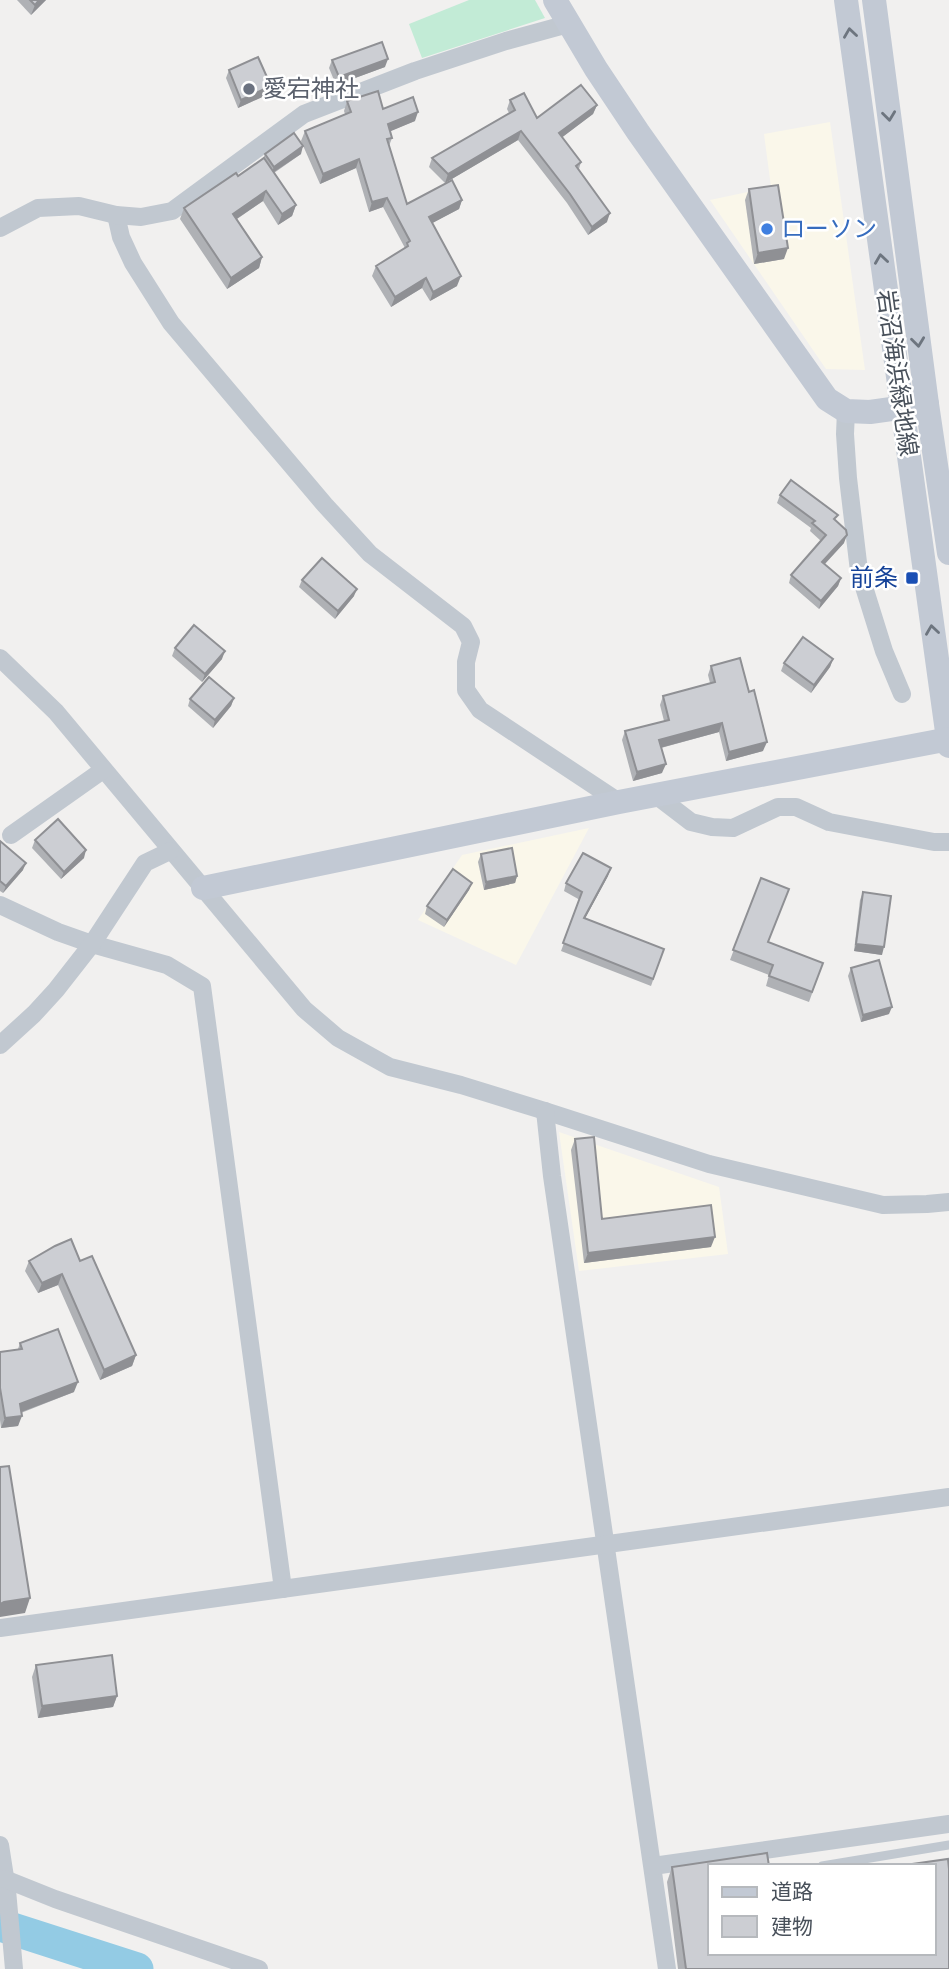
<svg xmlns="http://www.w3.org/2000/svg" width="949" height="1969" font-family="Quicksand,'Noto Sans JP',sans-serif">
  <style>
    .commercial { fill: #faf7ea }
    .green { fill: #c2ebd6 }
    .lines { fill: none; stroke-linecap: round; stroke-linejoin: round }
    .river { stroke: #93cbe4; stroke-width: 33 }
    .lane { stroke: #c1c8d0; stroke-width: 9 }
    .street { stroke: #c1c8d0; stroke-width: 18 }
    .secondary { stroke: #c2c9d4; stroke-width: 24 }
    .wall { fill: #afb1b5 }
    .shaded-wall { fill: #8f9094 }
    .building { fill: #ccced3; stroke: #8f9094; stroke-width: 2 }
    .oneway { stroke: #6d757f }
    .worship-dot { fill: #6b7280; stroke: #fff; stroke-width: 2.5 }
    .shop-dot { fill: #3f7fe0; stroke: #fff; stroke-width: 2.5 }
    .transit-dot { fill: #1a4fb4; stroke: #fff; stroke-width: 2.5 }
    .labels { text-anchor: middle; stroke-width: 5; stroke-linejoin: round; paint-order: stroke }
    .worship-label { font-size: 24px; fill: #5b616d; stroke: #fff; text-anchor: start }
    .shop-label { font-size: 24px; fill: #366cbe; stroke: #fff; text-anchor: start }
    .street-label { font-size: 24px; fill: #49515b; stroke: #fff }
    .transit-label { font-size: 24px; fill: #164399; stroke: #fff; text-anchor: end }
  </style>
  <rect width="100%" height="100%" fill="#f1f0ef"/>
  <!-- commercial -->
  <g class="commercial">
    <path d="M830,122L865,370L826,369L710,200L771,187L764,134Z"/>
    <path d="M589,828L516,965L418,920L462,855Z"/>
    <path d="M559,1132L719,1187L728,1254L579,1271Z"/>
  </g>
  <!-- green -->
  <path class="green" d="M469,0H535L545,18L422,58L409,24Z"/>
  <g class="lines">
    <!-- river -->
    <path class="river" d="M0,1925L137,1969"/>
    <!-- lane -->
    <path class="lane" d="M822,1866L949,1845"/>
    <!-- street -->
    <g class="street">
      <path d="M116,215L121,237L133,263L171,323L325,505L370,554L463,626L471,642L466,662V690L480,710L619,802"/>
      <path d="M0,228L38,208L79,206L116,215L141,217L172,211L304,114L415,71L506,41L568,24"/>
      <path d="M846,411L845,434L848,478L859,571L884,651L902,694"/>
      <path d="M0,658L56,712L304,1009L338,1038L390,1067L461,1085L545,1111L709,1164L883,1205L927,1204L949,1202"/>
      <path d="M657,796L691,822L712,827L733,828L778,807H796L829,822L934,842H949"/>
      <path d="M11,835L103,770"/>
      <path d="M0,905L58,932L92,944L167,965L202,986L283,1589"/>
      <path d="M0,1045L34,1014L56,990L92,944L145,863L170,851"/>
      <path d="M545,1111L552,1176L667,1969"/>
      <path d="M0,1628L949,1497"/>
      <path d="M0,1845L7,1890L14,1969"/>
      <path d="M653,1866L949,1824"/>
      <path d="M5,1879L55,1899L259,1969"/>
    </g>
    <!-- secondary -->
    <g class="secondary">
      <path d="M555,0L596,69L638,132L827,399L846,411L870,412L927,404"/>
      <path d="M846,0L949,746"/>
      <path d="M874,0L927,404L949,553"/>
      <path d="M203,888L619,802L949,739"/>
    </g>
  </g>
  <!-- wall -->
  <g class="wall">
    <path d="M17,0H46L31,15Z"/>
    <path d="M332,60L385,67L336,85L329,68Z"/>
    <path d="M229,70L271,86L269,94L238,108L226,78Z"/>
    <path d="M510,100L537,118L597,105L593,114L562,137L581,162L579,169L607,222L588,235L567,203L518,140L445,183L429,167L432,158L509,113L507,109Z"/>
    <path d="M347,101L383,109L415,121L390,131L392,138L389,146L407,204L462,200L459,209L432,223L457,286L430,301L422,288L391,307L372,276L376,266L405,248L383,207L369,212L356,168L320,184L301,141L305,131L345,114L344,111Z"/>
    <path d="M265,154H301L274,173L296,205L292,216L278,225L263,201L237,219L262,257L259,268L227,289L180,219L184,208L238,176L263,159Z"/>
    <path d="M749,189L784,259L754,264L745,200Z"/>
    <path d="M780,495L836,521L844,543L825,564L841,578L838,586L819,609L789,583L791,575L821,541L810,531L811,528L777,503Z"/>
    <path d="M302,580L354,596L335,619L299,587Z"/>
    <path d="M175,648L222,659L202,682L172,656Z"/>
    <path d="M833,659L830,667L811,693L781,671L784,663Z"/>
    <path d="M711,666L763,751L726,761L719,732L661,748L662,773L633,781L622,740L625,731L664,721L660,705L663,696L710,683L708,675Z"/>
    <path d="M234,698L231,706L213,728L188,706L190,699Z"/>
    <path d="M35,840L84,858L61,879L32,848Z"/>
    <path d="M0,841L23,870L3,893L0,891Z"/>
    <path d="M481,854L517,876L515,883L484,890L478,862Z"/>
    <path d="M608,876L585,918L664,949L651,986L561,951L580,900L564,891L566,883Z"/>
    <path d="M761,878L768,942L823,963L809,1002L766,986L769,975L730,960Z"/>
    <path d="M472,883L469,890L444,927L425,914L427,906Z"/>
    <path d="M863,892L882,955L854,951L860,900Z"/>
    <path d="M851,968L889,1014L861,1022L848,976Z"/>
    <path d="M575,1139L602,1219L711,1247L584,1263L571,1150Z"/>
    <path d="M29,1261H80L136,1355L132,1366L100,1380L58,1285L38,1293L25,1271Z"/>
    <path d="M20,1343L74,1392L21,1413L18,1426L1,1428L0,1420V1352L18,1349Z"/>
    <path d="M36,1665L117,1696L113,1707L38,1718L32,1677Z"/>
    <path d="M672,1867L709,1953L949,1969H678L667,1882Z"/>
  </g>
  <!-- shaded-wall -->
  <g class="shaded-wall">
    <path d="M39,0H46L31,15L35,5Z"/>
    <path d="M388,59L385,67L336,85L339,77Z"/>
    <path d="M271,86L269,94L238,108L241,100Z"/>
    <path d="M597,105L593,114L556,142L559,133Z"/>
    <path d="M418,112L415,121L384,134L388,124Z"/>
    <path d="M521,131L518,140L445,183L448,174Z"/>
    <path d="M303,146L301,154L271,174L274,167Z"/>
    <path d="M359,159L356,168L320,184L323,174Z"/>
    <path d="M266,191L263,201L229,224L233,214Z"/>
    <path d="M387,198L383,207L369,212L372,202Z"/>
    <path d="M462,200L459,209L425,227L429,217Z"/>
    <path d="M296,205L292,216L278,225L282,214Z"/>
    <path d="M610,213L607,222L588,235L592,227Z"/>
    <path d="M788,248L784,259L754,264L758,253Z"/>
    <path d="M262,257L259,268L227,289L231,278Z"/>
    <path d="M461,276L457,286L430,301L433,292Z"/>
    <path d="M426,278L422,288L391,307L395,297Z"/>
    <path d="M847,535L844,543L820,569L822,562Z"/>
    <path d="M841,578L838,586L819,609L821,601Z"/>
    <path d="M357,589L354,596L335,619L338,611Z"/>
    <path d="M225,651L222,659L202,682L205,674Z"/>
    <path d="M833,659L830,667L811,693L814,685Z"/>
    <path d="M234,698L231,706L213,728L215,720Z"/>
    <path d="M722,723L719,732L656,749L659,740Z"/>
    <path d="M767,742L763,751L726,761L729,752Z"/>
    <path d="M666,764L662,773L633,781L637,772Z"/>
    <path d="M86,850L84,858L61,879L64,872Z"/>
    <path d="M26,863L23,870L3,893L6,886Z"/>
    <path d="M611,868L608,876L581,926L584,918Z"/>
    <path d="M517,876L515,883L484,890L486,882Z"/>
    <path d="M472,883L469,890L444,927L447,920Z"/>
    <path d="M856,944L884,947L882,955L854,951Z"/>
    <path d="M892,1007L889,1014L861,1022L863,1015Z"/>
    <path d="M715,1237L711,1247L584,1263L588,1253Z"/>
    <path d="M62,1274L58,1285L38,1293L42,1283Z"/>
    <path d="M136,1355L132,1366L100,1380L104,1370Z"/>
    <path d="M78,1382L74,1392L16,1414L20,1404Z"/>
    <path d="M22,1416L18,1426L1,1428L5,1418Z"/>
    <path d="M30,1598L25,1613L0,1617V1604L4,1602Z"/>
    <path d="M117,1696L113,1707L38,1718L42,1706Z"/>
  </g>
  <!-- building -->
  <g class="building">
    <path d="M30,0H39L35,5Z"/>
    <path d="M382,42L388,59L339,77L332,60Z"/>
    <path d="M258,57L271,86L241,100L229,70Z"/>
    <path d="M581,85L597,105L559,133L581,162L576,166L610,213L592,227L570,194L521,131L448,174L432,158L515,110L510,100L524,93L537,118Z"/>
    <path d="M378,91L383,109L413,97L418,112L388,124L392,138L387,139L407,204L452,180L462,200L429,217L461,276L433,292L426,278L395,297L376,266L408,246L407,243L410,241L387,198L372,202L359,159L323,174L305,131L351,112L347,101Z"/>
    <path d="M294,133L303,146L274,167L265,154Z"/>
    <path d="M264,158L296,205L282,214L266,191L233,214L262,257L231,278L184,208L236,173L238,176Z"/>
    <path d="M778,185L788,248L758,253L749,189Z"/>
    <path d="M791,480L838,515L834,519L846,530L847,535L822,562L841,578L821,601L791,575L826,535L812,523L815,521L780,495Z"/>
    <path d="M322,558L357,589L338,611L302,580Z"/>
    <path d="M194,625L225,651L205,674L175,648Z"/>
    <path d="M803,637L833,659L814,685L784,663Z"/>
    <path d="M740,658L749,692L754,690L767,742L729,752L722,723L659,740L666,764L637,772L625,731L669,720L663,696L715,682L711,666Z"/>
    <path d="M209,677L234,698L215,720L190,699Z"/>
    <path d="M58,819L86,850L64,872L35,840Z"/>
    <path d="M0,841L26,863L6,886L0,881Z"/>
    <path d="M512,848L517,876L486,882L481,854Z"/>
    <path d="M583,853L611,868L584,918L664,949L653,979L563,943L582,892L566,883Z"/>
    <path d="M453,869L472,883L447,920L427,906Z"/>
    <path d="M761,878L789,889L768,942L823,963L812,992L769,976L773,965L733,950Z"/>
    <path d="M863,892L891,896L884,947L856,944Z"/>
    <path d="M879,960L892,1007L863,1015L851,968Z"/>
    <path d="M594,1137L602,1219L711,1205L715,1237L588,1253L575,1139Z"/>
    <path d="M71,1239L80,1261L92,1256L136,1355L104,1370L62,1274L42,1283L29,1261L55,1246Z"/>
    <path d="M58,1329L78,1382L20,1404L22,1416L5,1418L0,1388V1352L22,1349L20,1343Z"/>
    <path d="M9,1466L30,1598L4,1602L0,1604V1467Z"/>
    <path d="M112,1655L117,1696L42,1706L36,1665Z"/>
    <path d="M767,1853L769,1866H709V1953H933V1866H898L948,1859L949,1869V1969H686L672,1867Z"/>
  </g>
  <!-- one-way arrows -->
  <defs><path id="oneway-chevron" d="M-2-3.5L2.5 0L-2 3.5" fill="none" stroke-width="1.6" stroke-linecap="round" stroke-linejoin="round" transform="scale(1.75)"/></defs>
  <g class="oneway">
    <use href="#oneway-chevron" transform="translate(850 33) rotate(-98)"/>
    <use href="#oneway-chevron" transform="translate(889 116) rotate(83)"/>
    <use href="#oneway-chevron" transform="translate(881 259) rotate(-98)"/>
    <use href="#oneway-chevron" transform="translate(918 342) rotate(83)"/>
    <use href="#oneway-chevron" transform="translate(932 630) rotate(-98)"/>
  </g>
  <!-- markers -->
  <circle class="worship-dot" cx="249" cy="89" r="7"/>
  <circle class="shop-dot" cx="767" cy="229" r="7"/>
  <rect class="transit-dot" x="905" y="571" width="14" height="14" rx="3.5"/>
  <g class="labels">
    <!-- worship labels -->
    <g class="worship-label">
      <text x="263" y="97">愛宕神社</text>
    </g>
    <!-- shop labels -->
    <g class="shop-label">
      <text x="781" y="237">ローソン</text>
    </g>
    <!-- street labels -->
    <g class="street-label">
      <text transform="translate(897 373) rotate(82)" y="8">岩沼海浜緑地線</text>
    </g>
    <!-- transit labels -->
    <g class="transit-label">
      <text x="898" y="586">前条</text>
    </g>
  </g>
  <!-- legend -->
  <rect x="708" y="1864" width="228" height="91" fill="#ffffff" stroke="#b6b9bd" stroke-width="2"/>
  <rect x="722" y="1887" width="35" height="10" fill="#c2c9d4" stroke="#b6b9bd" stroke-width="2"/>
  <text x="771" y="1899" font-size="21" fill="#49515b">道路</text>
  <rect x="722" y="1916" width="35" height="21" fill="#ccced3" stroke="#b6b9bd" stroke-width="2"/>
  <text x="771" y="1934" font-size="21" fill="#49515b">建物</text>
</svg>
